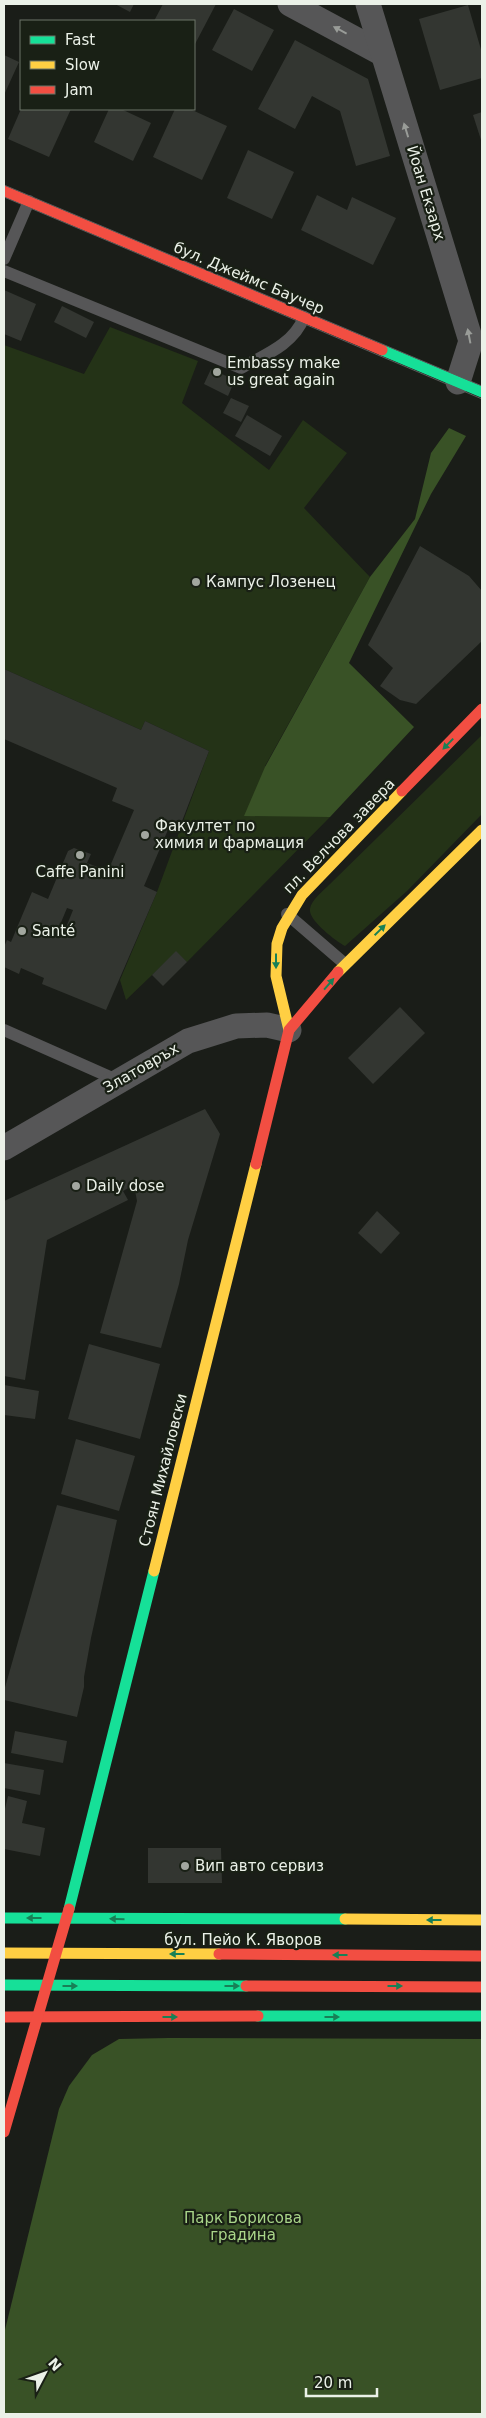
<svg xmlns="http://www.w3.org/2000/svg" width="486" height="2418" font-family="'DejaVu Sans',sans-serif">
  <style>
    .green { fill: #243317 }
    .forest { fill: #395226 }
    .building { fill: #333631; fill-rule: evenodd }
    .lines { fill: none; stroke-linecap: round; stroke-linejoin: round }
    .lane { stroke: #565657; stroke-width: 12 }
    .street { stroke: #565657; stroke-width: 25 }
    .fast { stroke: #16e098; stroke-width: 11 }
    .slow { stroke: #ffcf43; stroke-width: 11 }
    .jam { stroke: #f24e42; stroke-width: 11 }
    .tram { stroke: #5a5a59; stroke-width: 1 }
    .oneway { fill: #999c98 }
    .oneway2 { fill: #188056 }
    .poi-dot { fill: #a2a79f; stroke: #192015; stroke-width: 2 }
    .labels { text-anchor: middle; stroke-width: 4.5; stroke-linejoin: round; paint-order: stroke }
    .street-label { font-size: 15px; fill: #ebf1e8; stroke: #192015 }
    .poi-label { font-size: 15px; fill: #ebf1e8; stroke: #192015; text-anchor: start }
    .park-label { font-size: 15px; fill: #a9d589; stroke: #192015 }
  </style>
  <rect width="100%" height="100%" fill="#1a1d18"/>
  <!-- green -->
  <g class="green">
    <path d="M110,327L198,361L182,403L269,470L303,420L347,453L304,508L370,577L265,766L330,817L187,962L176,952L126,1000L120,980L157,892L209,751L145,721L141,730L4,669V345L84,374Z"/>
    <path d="M482,735V814L407,891L345,946C336,941 308,920 310,909C311,900 324,890 330,884Z"/>
  </g>
  <!-- forest -->
  <g class="forest">
    <path d="M449,428L466,436L431,494L349,663L414,727L330,817L244,816L265,767L370,577L415,519L431,453Z"/>
    <path d="M169,2038L482,2039V2414H4V2334L59,2109L69,2086L92,2055L119,2039Z"/>
  </g>
  <!-- building -->
  <g class="building">
    <path d="M115,4H134L130,12Z"/>
    <path d="M163,4H216L194,46V21H154Z"/>
    <path d="M468,5L482,53V78L440,90L419,19Z"/>
    <path d="M234,9L274,30L252,71L212,50Z"/>
    <path d="M295,40L368,79L390,156L356,166L340,111L312,96L295,129L258,109Z"/>
    <path d="M4,55L19,62L4,95Z"/>
    <path d="M21,109H71L49,157L8,139Z"/>
    <path d="M109,109H121L151,123L133,161L94,142Z"/>
    <path d="M175,109H190L227,126L202,180L153,157Z"/>
    <path d="M482,112V143L473,115Z"/>
    <path d="M248,150L294,172L272,219L227,198Z"/>
    <path d="M317,195L347,210L352,197L396,218L373,265L301,230Z"/>
    <path d="M4,290L36,304L21,341L4,334Z"/>
    <path d="M62,306L94,322L86,338L54,322Z"/>
    <path d="M211,369L235,380L228,396L204,384Z"/>
    <path d="M231,398L249,406L241,422L223,413Z"/>
    <path d="M247,415L282,436L270,456L235,436Z"/>
    <path d="M420,546L469,576L482,591V641L416,704L400,700L380,686L393,668L368,645Z"/>
    <path d="M4,669L141,730L145,721L209,751L179,829L170,825L144,886L157,892L106,1010L42,984L44,978L21,968L19,974L4,967V947L7,940L11,942L32,892L48,899L68,851L74,848L91,854L87,863L108,871L134,810L112,801L117,788L4,739ZM67,908L73,910L63,935L57,932Z"/>
    <path d="M176,951L187,962L163,986L152,975Z"/>
    <path d="M400,1007L425,1033L373,1084L348,1058Z"/>
    <path d="M205,1109L220,1134L188,1240L179,1284L161,1348L100,1333L137,1201L134,1185L123,1191L128,1200L47,1240L25,1380L4,1376V1201Z"/>
    <path d="M377,1211L400,1233L381,1254L358,1233Z"/>
    <path d="M89,1344L160,1364L140,1439L68,1419Z"/>
    <path d="M4,1385L39,1391L35,1419L4,1415Z"/>
    <path d="M76,1439L135,1456L119,1511L61,1494Z"/>
    <path d="M57,1505L117,1520L91,1638L84,1677V1687L77,1717L4,1700V1691Z"/>
    <path d="M15,1731L67,1741L63,1763L11,1753Z"/>
    <path d="M4,1763L44,1770L40,1795L4,1788Z"/>
    <path d="M8,1796L27,1801L22,1823L45,1828L40,1856L4,1849V1813Z"/>
    <path d="M148,1848H221L222,1883H148Z"/>
  </g>
  <g class="lines">
    <!-- lane -->
    <g class="lane">
      <path d="M4,259L29,201"/>
      <path d="M4,271L241,368C265,355 294,344 304,317"/>
      <path d="M287,914L345,964"/>
      <path d="M4,1030L119,1081"/>
    </g>
    <!-- street -->
    <g class="street">
      <path d="M290,4L383,54"/>
      <path d="M368,4L471,341L458,382"/>
      <path d="M4,1148L188,1041L236,1026L267,1025L289,1030"/>
    </g>
    <!-- fast -->
    <g class="fast">
      <path d="M382,350L482,392"/>
      <path d="M69,1909L154,1571"/>
      <path d="M4,1918L345,1919"/>
      <path d="M4,1985L246,1986"/>
      <path d="M258,2016H482"/>
    </g>
    <!-- slow -->
    <g class="slow">
      <path d="M338,972L482,830"/>
      <path d="M289,1030L276,976L277,944L282,928L302,895L402,791"/>
      <path d="M154,1571L256,1164"/>
      <path d="M345,1919L482,1920"/>
      <path d="M4,1953L219,1954"/>
    </g>
    <!-- jam -->
    <g class="jam">
      <path d="M4,191L382,350"/>
      <path d="M402,791L482,709"/>
      <path d="M256,1164L289,1030L338,972"/>
      <path d="M219,1954L482,1956"/>
      <path d="M246,1986L482,1987"/>
      <path d="M4,2017L258,2016"/>
      <path d="M4,2132L69,1909"/>
    </g>
    <!-- tram -->
    <g class="tram">
      <path d="M4,185L482,386"/>
      <path d="M4,197L482,399"/>
    </g>
  </g>
  <!-- one-way arrows -->
  <defs><path id="oneway-solid" d="M-6-.8H1V-3.2L6.5 0L1 3.2V.8H-6Z" transform="scale(1.25)"/></defs>
  <g class="oneway">
    <use href="#oneway-solid" transform="translate(340 30) rotate(-152)"/>
    <use href="#oneway-solid" transform="translate(406 130) rotate(-107)"/>
    <use href="#oneway-solid" transform="translate(469 336) rotate(-101)"/>
  </g>
  <g class="oneway2">
    <use href="#oneway-solid" transform="translate(448 744) rotate(134)"/>
    <use href="#oneway-solid" transform="translate(380 930) rotate(-44)"/>
    <use href="#oneway-solid" transform="translate(276 961) rotate(90)"/>
    <use href="#oneway-solid" transform="translate(329 984) rotate(-49)"/>
    <use href="#oneway-solid" transform="translate(34 1918) rotate(-180)"/>
    <use href="#oneway-solid" transform="translate(117 1919) rotate(-179)"/>
    <use href="#oneway-solid" transform="translate(434 1920) rotate(-180)"/>
    <use href="#oneway-solid" transform="translate(177 1954) rotate(-180)"/>
    <use href="#oneway-solid" transform="translate(340 1955) rotate(-180)"/>
    <use href="#oneway-solid" transform="translate(70 1986)"/>
    <use href="#oneway-solid" transform="translate(232 1986)"/>
    <use href="#oneway-solid" transform="translate(395 1986)"/>
    <use href="#oneway-solid" transform="translate(170 2017)"/>
    <use href="#oneway-solid" transform="translate(332 2017)"/>
  </g>
  <!-- markers -->
  <g class="poi-dot">
    <circle cx="217" cy="372" r="5"/>
    <circle cx="196" cy="582" r="5"/>
    <circle cx="145" cy="835" r="5"/>
    <circle cx="80" cy="855" r="5"/>
    <circle cx="22" cy="931" r="5"/>
    <circle cx="76" cy="1186" r="5"/>
    <circle cx="185" cy="1866" r="5"/>
  </g>
  <g class="labels">
    <!-- street labels -->
    <g class="street-label">
      <text transform="translate(426 193) rotate(73)" y="5">Йоан Екзарх</text>
      <text transform="translate(249 278) rotate(23)" y="5">бул. Джеймс Баучер</text>
      <text transform="translate(339 836) rotate(-46)" y="5">пл. Велчова завера</text>
      <text transform="translate(141 1068) rotate(-30)" y="5">Златовръх</text>
      <text transform="translate(163 1470) rotate(-76)" y="5">Стоян Михайловски</text>
      <text x="243" y="1945">бул. Пейо К. Яворов</text>
    </g>
    <!-- poi labels -->
    <g class="poi-label">
      <text x="227" y="368">Embassy make<tspan x="227" dy="17">us great again</tspan></text>
      <text x="206" y="587">Кампус Лозенец</text>
      <text x="155" y="831">Факултет по<tspan x="155" dy="17">химия и фармация</tspan></text>
      <text x="80" y="877" text-anchor="middle">Caffe Panini</text>
      <text x="32" y="936">Santé</text>
      <text x="86" y="1191">Daily dose</text>
      <text x="195" y="1871">Вип авто сервиз</text>
    </g>
    <!-- park labels -->
    <g class="park-label">
      <text x="243" y="2223">Парк Борисова<tspan x="243" dy="17">градина</tspan></text>
    </g>
  </g>
  <!-- border -->
  <rect width="486" height="2418" fill="none" stroke="#ebf1e8" stroke-width="10"/>
  <!-- legend -->
  <rect x="20" y="20" width="175" height="90" fill="#192015" stroke="#6d7469"/>
  <rect x="30" y="36" width="25" height="8" fill="#16e098" stroke="#6d7469"/>
  <text x="65" y="45" font-size="15" fill="#ebf1e8">Fast</text>
  <rect x="30" y="61" width="25" height="8" fill="#ffcf43" stroke="#6d7469"/>
  <text x="65" y="70" font-size="15" fill="#ebf1e8">Slow</text>
  <rect x="30" y="86" width="25" height="8" fill="#f24e42" stroke="#6d7469"/>
  <text x="65" y="95" font-size="15" fill="#ebf1e8">Jam</text>
  <!-- north arrow -->
  <g transform="translate(45 2373) rotate(49)" stroke="#192015" stroke-width="4" paint-order="stroke">
  <path d="M0-4L9 19L0 12L-9 19Z" fill="#ebf1e8"/>
  <text y="-8" font-size="14" font-weight="bold" text-anchor="middle" fill="#ebf1e8">N</text>
  </g>
  <!-- scale -->
  <path d="M306 2388v8h71v-8" fill="none" stroke="#ebf1e8" stroke-width="2.5"/>
  <text x="314" y="2388" font-size="15" fill="#ebf1e8" stroke="#192015" stroke-width="4" paint-order="stroke">20 m</text>
</svg>
